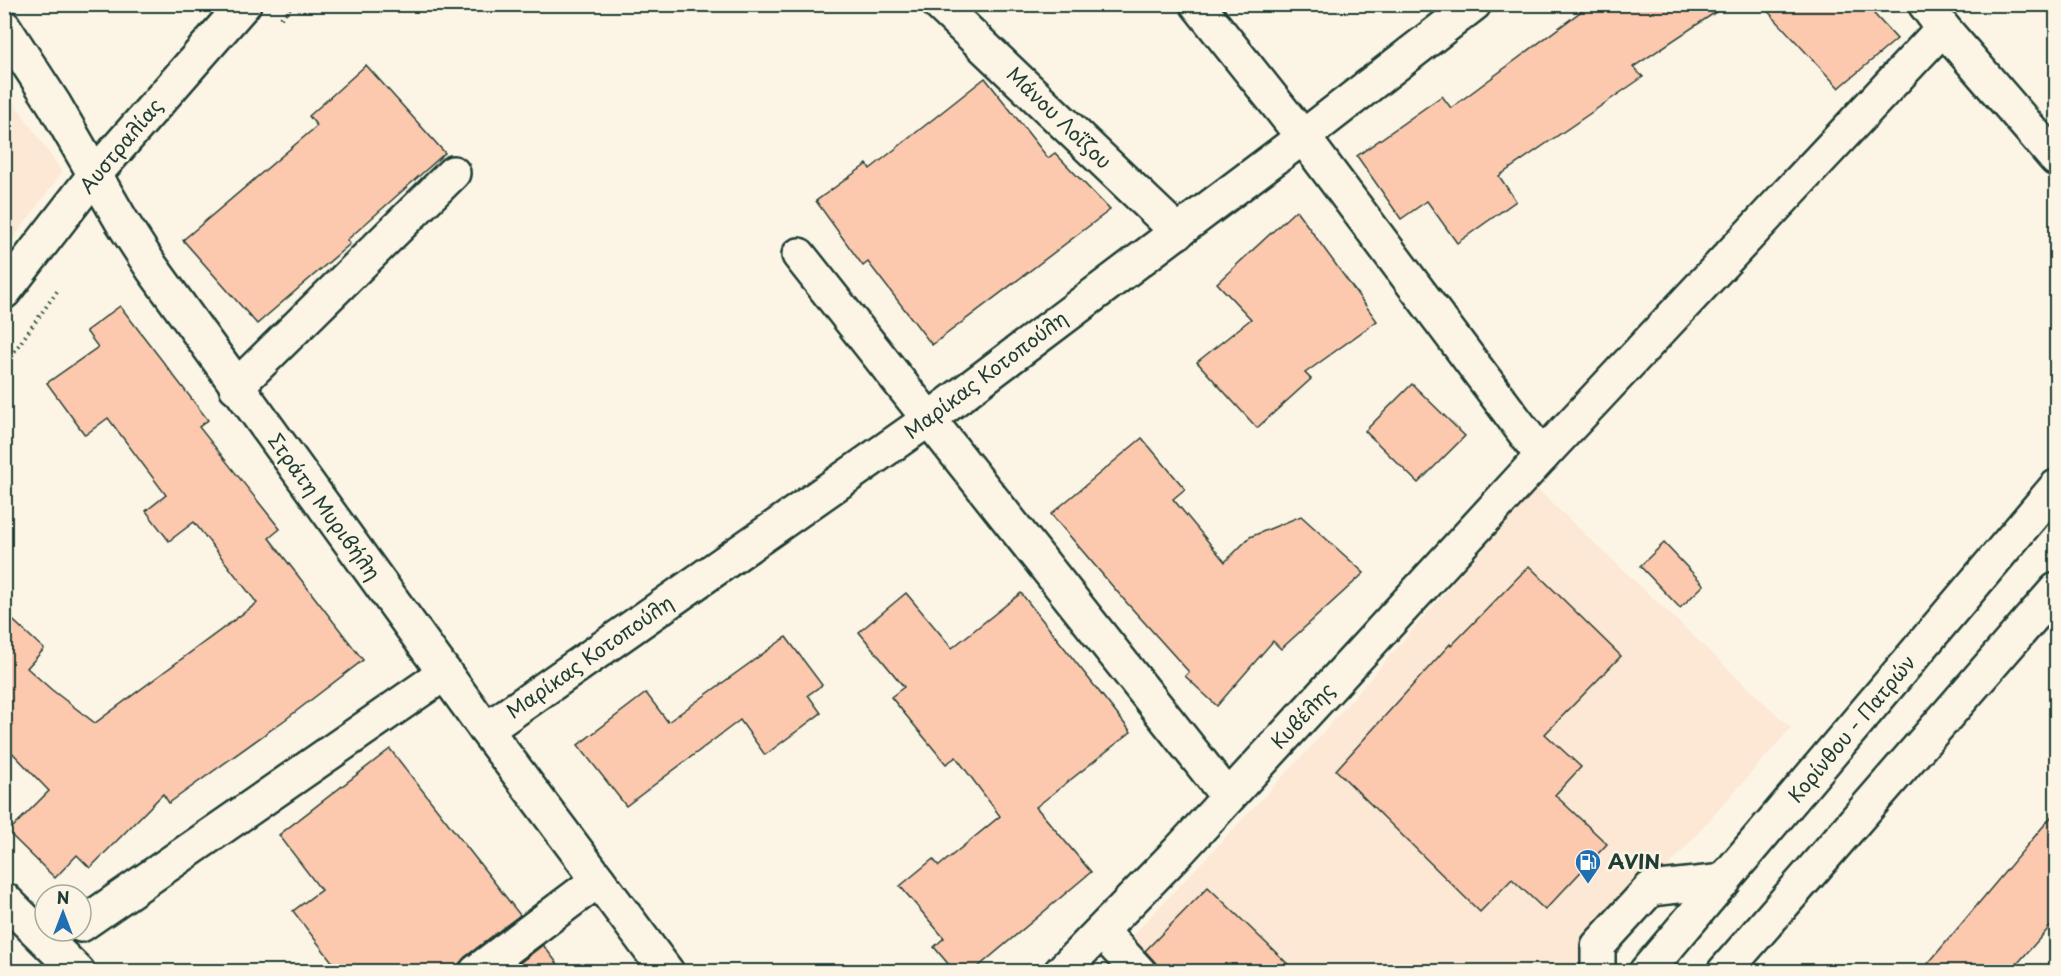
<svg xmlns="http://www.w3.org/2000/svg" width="2061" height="976" font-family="'Playpen Sans',sans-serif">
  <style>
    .built { fill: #fce8d4 }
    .building { fill: #fdc9ae; stroke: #1f3d34; stroke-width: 1.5 }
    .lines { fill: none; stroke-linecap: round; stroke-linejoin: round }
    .minor-casing { stroke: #1f3d34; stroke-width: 38 }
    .highway-casing { stroke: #1f3d34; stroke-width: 38 }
    .path { stroke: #1f3d34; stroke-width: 4; stroke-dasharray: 1.5 4.5; stroke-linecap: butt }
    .minor { stroke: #fcf5e5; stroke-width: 33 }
    .highway { stroke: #fcf5e5; stroke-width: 33 }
    .labels { text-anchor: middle; stroke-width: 5; stroke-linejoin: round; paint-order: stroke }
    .street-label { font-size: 20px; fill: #1f3d34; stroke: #fcf5e5 }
    .poi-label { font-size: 20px; font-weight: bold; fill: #1f3d34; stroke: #fcf5e5; text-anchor: start }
  </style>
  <rect width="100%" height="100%" fill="#fcf5e5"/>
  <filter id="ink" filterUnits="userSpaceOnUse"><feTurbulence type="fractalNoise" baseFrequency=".0167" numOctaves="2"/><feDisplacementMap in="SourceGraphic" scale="12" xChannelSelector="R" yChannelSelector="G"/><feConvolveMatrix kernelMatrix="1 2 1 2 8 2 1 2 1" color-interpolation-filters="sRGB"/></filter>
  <g filter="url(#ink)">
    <!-- built -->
    <g class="built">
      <path d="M5,89L62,172L5,250Z"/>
      <path d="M1536,488L1791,728L1576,971L1098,972L1308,750Z"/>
    </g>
    <!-- building -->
    <g class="building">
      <path d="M1591,4H1728L1633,67L1643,77L1499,176L1516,201L1457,243L1427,201L1401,219L1357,156L1442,96L1451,108Z"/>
      <path d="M1761,4H1865L1897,39L1839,88Z"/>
      <path d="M366,65L445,153L347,240L350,244L257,324L183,240L317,126L309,116Z"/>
      <path d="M985,78L1048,158L1055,153L1110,210L932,345L868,262L863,266L816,201L867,164L870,169Z"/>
      <path d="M1296,210L1377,321L1305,373L1311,379L1257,428L1197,362L1251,319L1217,283Z"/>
      <path d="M120,306L208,420L199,427L280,529L269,538L363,660L286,719L169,803L163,794L90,868L77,855L55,878L8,832L49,791L4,744V612L44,649L27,668L52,690L95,723L257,603L194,522L169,541L146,511L166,495L108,418L85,435L47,383L98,347L86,331Z"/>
      <path d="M1412,384L1465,436L1418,483L1365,431Z"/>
      <path d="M1142,438L1185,489L1173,499L1225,562L1250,537L1301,516L1364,573L1281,649L1273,641L1217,706L1185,676L1189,672L1126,602L1051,514Z"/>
      <path d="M1664,543L1704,585L1680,608L1640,566Z"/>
      <path d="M1529,566L1621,656L1545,734L1581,767L1555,795L1607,844L1545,910L1512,879L1480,912L1336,770L1450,644L1451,646Z"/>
      <path d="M906,593L952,648L1021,593L1131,732L1036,807L1091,872L972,972H955L934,947L944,938L900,886L933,859L939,866L1000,816L956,757L946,764L891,697L904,687L859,632Z"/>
      <path d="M786,637L822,685L808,695L821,713L765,755L740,720L626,806L578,745L646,693L668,722Z"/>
      <path d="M390,749L520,915L465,957L459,964L458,972H340L293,911L321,890L279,835Z"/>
      <path d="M2056,811V920L2010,972H1921Z"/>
      <path d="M1208,887L1296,972H1164L1145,951Z"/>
      <path d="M543,945L564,972H508Z"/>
    </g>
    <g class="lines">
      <!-- minor casing -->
      <g class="minor-casing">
        <g id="minor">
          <path d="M939,4L1178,232"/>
          <path d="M1197,4L1303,137L1542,456"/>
          <path d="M1925,4L1943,28L2056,159"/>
          <path d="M4,27L54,104L121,220L152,268L486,730L667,972"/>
          <path d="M799,255L1228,797"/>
          <path d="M4,292L96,173L244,4"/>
          <path d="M236,387L453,173"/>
          <path d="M486,730L929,419L1303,137L1474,4"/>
          <path d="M4,899L78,972"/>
          <path d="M81,925L445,673"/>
          <path d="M1102,932L1139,972"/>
          <path d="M476,972L598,880"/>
          <path d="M1061,972L1179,851L1542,456L1943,28"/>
          <path d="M1598,972V946L1650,889L1724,881"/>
        </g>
      </g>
      <!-- highway casing -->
      <g class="highway-casing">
        <g id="highway">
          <path d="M1646,972L2056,487"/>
          <path d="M1724,972L2056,590"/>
        </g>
      </g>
      <!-- path -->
      <g class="path">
        <path d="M281,18L293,4"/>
        <path d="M4,366L58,290"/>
      </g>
      <!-- minor -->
      <use href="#minor" class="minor"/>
      <!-- highway -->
      <use href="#highway" class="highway"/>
    </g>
  </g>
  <!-- icons -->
  <defs>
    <g id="fuel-pin" transform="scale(1.35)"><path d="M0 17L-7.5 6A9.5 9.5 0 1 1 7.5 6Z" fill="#1f6fb2" stroke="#fcf5e5"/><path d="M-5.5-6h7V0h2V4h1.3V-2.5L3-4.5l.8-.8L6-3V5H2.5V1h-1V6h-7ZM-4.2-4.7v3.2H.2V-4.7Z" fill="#fff"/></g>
  </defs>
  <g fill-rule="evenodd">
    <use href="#fuel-pin" x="1588" y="862"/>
  </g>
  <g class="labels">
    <!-- street labels -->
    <g class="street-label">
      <text transform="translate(1059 118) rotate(44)" y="7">Μάνου Λοΐζου</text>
      <text transform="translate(121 146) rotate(-50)" y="7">Αυστραλίας</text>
      <text transform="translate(986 375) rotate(-37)" y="7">Μαρίκας Κοτοπούλη</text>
      <text transform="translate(324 507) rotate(54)" y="7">Στράτη Μυριβήλη</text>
      <text transform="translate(590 657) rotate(-35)" y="7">Μαρίκας Κοτοπούλη</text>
      <text transform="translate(1303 716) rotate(-47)" y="7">Κυβέλης</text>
      <text transform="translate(1852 729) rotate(-50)" y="7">Κορίνθου - Πατρών</text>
    </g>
    <!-- poi labels -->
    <g class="poi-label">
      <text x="1608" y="869">AVIN</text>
    </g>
  </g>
  <!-- margin -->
  <rect width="2061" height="976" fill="none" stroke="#fcf5e5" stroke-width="24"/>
  <rect x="12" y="12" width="2037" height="952" fill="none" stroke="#1f3d34" stroke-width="2" filter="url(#ink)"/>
  <!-- north arrow -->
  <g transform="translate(63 913)"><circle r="28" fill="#fcf5e5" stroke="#a4ab9e" stroke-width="1.5"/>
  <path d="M0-4.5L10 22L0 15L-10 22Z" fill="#1f6fb2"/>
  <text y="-9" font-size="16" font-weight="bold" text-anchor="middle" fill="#1f3d34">N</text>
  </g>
</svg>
